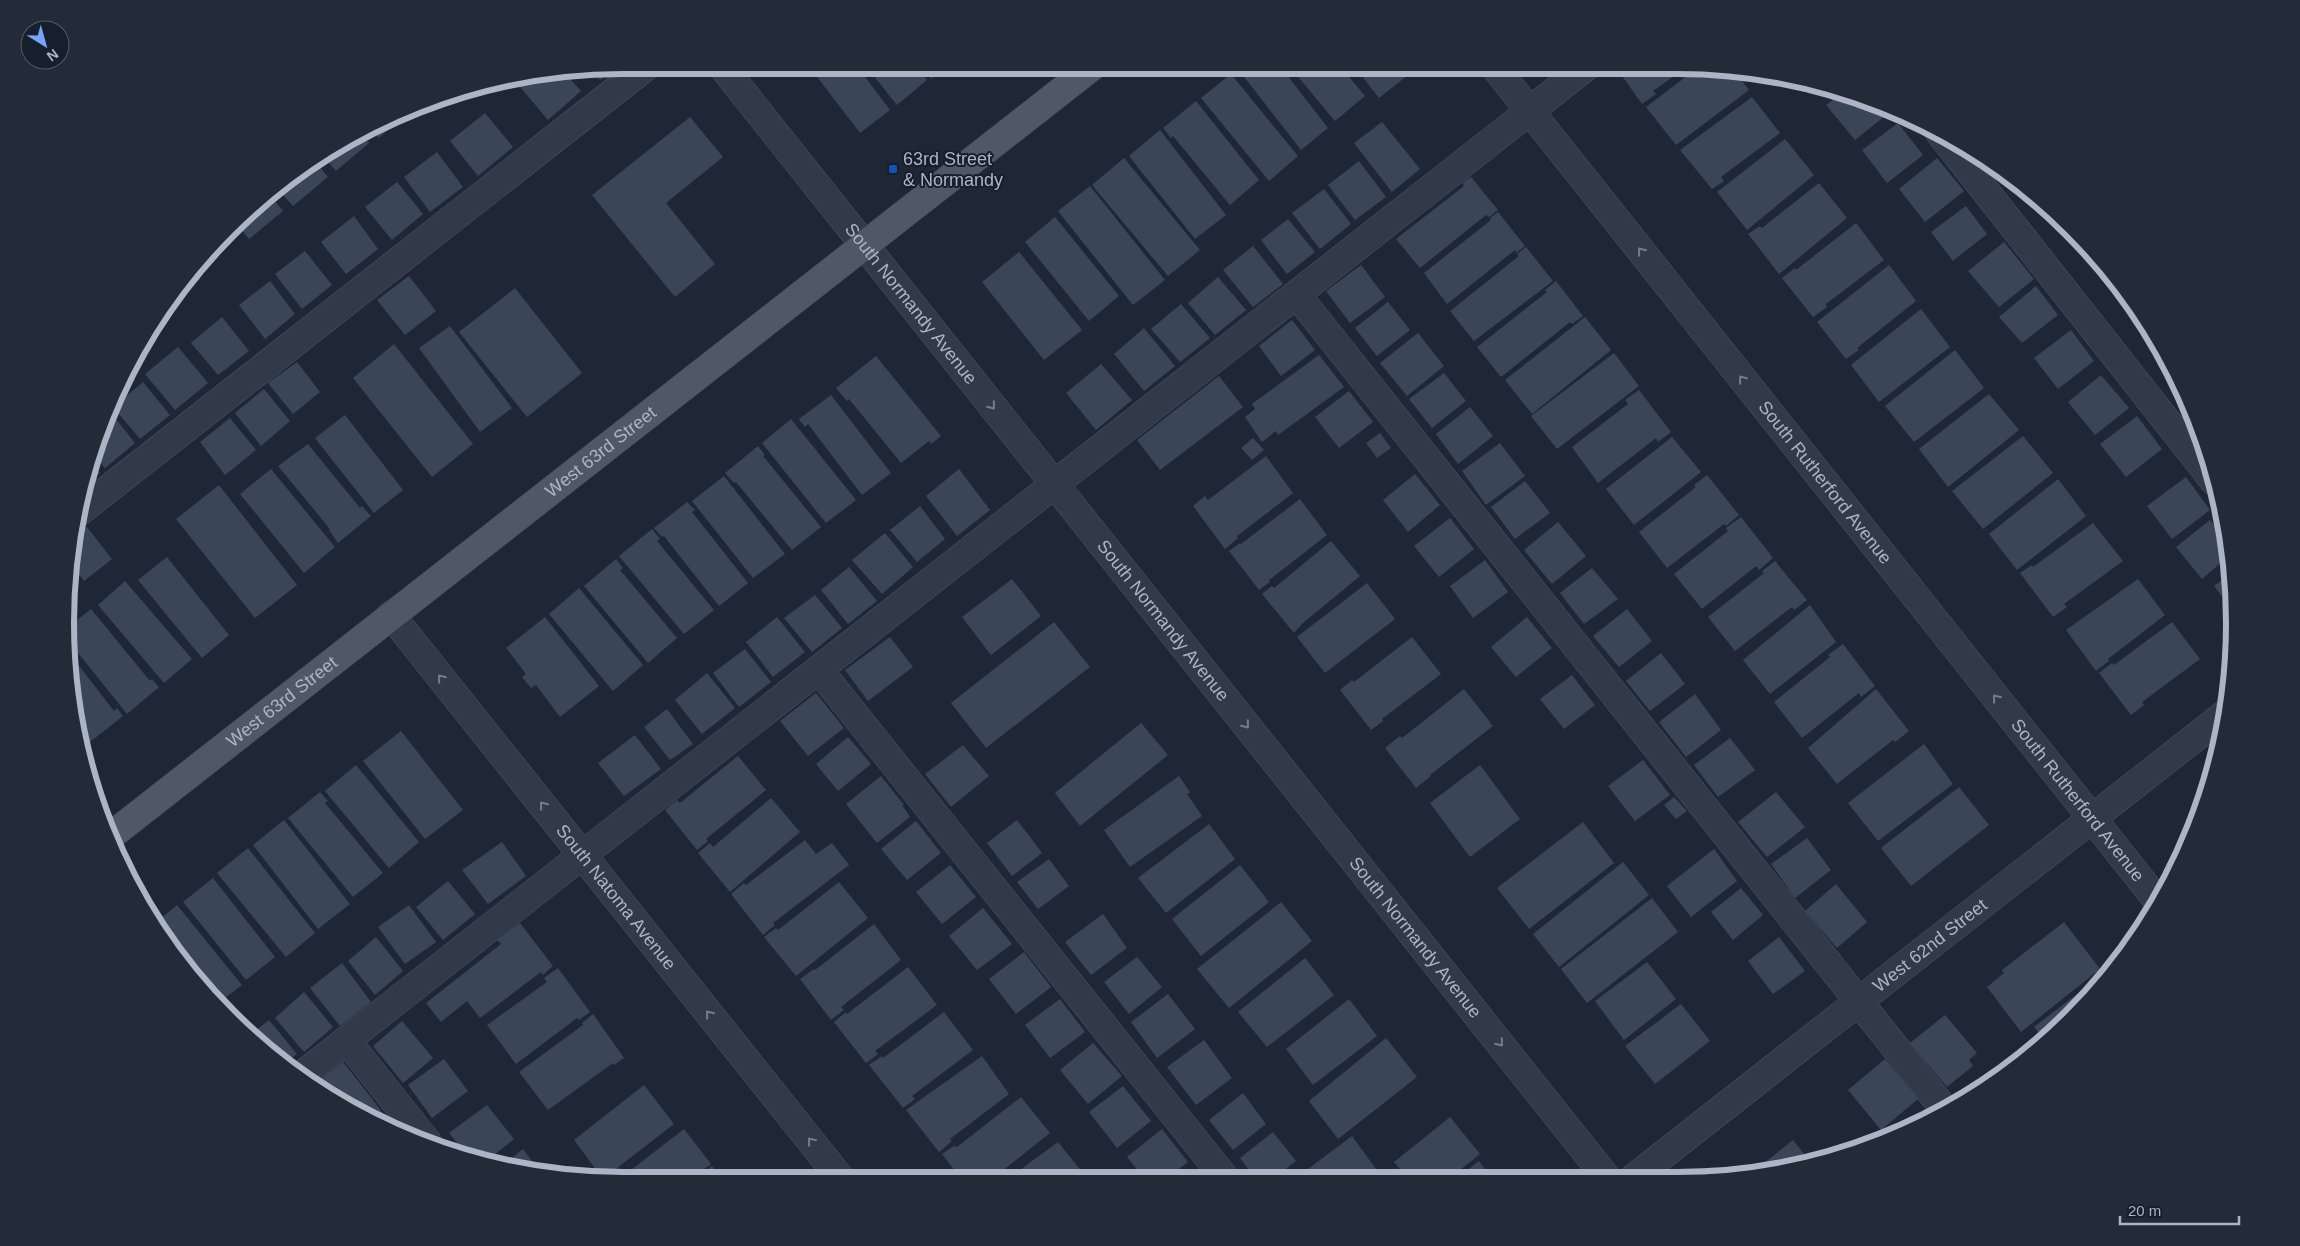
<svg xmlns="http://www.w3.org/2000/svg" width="2300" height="1246" font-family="Arial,sans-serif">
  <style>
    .building { fill: #3b4558 }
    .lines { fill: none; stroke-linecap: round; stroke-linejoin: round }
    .minor-casing { stroke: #4d5463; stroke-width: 29 }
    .major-casing { stroke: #3c4351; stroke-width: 29 }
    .minor { stroke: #323948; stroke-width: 28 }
    .major { stroke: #505868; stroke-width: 28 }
    .oneway { stroke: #757d8d }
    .transit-dot { fill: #1a4fb4; stroke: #181f2c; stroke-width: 2 }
    .labels { text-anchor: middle; stroke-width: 4; stroke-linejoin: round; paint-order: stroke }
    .poi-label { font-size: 18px; fill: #acb4c5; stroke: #181f2c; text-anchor: start }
    .street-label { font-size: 18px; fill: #acb4c5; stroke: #181f2c }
    .rim { fill: none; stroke: #acb4c5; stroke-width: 6 }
  </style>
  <rect width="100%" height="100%" fill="#1f2737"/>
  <!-- building -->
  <g class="building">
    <path d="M620,65L600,80L591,68Z"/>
    <path d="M808,65H856L890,110L860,133Z"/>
    <path d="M865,65H915L927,80L897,105Z"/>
    <path d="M922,65H949L931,79Z"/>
    <path d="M1242,66H1280L1328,128L1301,150L1238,69Z"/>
    <path d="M1289,66H1340L1365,96L1335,121Z"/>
    <path d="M1354,66H1416L1417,68L1379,98Z"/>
    <path d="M1615,66H1688L1653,91L1656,94L1642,104Z"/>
    <path d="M1700,66L1733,69L1749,90L1676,145L1646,107Z"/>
    <path d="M563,71L581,91L548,120L515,81L522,75Z"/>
    <path d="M1231,74L1298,156L1269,181L1201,98Z"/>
    <path d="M1809,82L1822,84L1829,87L1818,94Z"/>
    <path d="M1843,92L1890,110L1891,111L1855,140L1826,105Z"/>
    <path d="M1752,97L1780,133L1721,177L1724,181L1712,189L1680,150Z"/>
    <path d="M1196,101L1259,180L1230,205L1173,136L1171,138L1163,128Z"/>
    <path d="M412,109L379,138L370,128Z"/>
    <path d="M485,113L513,147L478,176L450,141Z"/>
    <path d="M690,117L723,157L666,203L715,264L675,297L592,195Z"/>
    <path d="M1382,122L1420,169L1392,192L1354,143Z"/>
    <path d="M1898,123L1923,155L1887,183L1862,150Z"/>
    <path d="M1160,130L1226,215L1195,239L1129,156Z"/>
    <path d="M360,133L369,143L336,171L322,155L344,140Z"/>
    <path d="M1785,139L1814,175L1747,230L1717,192Z"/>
    <path d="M437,152L463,187L430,212L404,177Z"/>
    <path d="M1124,158L1200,250L1168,276L1092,185Z"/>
    <path d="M1937,158L1964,191L1925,222L1899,189Z"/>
    <path d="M314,160L328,177L293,206L276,187Z"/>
    <path d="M1359,161L1386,197L1355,220L1328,185Z"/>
    <path d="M1471,177L1498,210L1489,217L1486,215L1420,268L1396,239L1464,186L1462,183Z"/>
    <path d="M397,182L423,214L392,240L365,207Z"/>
    <path d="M1819,183L1847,218L1779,274L1748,234L1760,226L1762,228Z"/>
    <path d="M1090,186L1165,280L1133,305L1058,211Z"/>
    <path d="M1324,189L1351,224L1320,249L1292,213Z"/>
    <path d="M269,194L283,211L249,239L237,224Z"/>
    <path d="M1966,206L1987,234L1953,261L1931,232Z"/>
    <path d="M1498,212L1525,246L1516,253L1515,250L1447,304L1424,273L1491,220L1490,218Z"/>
    <path d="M354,216L378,249L346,274L321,242Z"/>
    <path d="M1055,217L1119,296L1089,321L1025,242Z"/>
    <path d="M1288,219L1315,252L1287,274L1261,240Z"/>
    <path d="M1856,223L1884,260L1826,304L1827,307L1813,317L1782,278L1795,268L1796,270Z"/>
    <path d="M229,231L235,238L201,267L198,263L204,255Z"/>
    <path d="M2075,235L2097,255V256L2093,260Z"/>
    <path d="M2004,242L2034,279L1999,307L1968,271Z"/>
    <path d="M1253,246L1283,284L1253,307L1223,270Z"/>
    <path d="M1526,247L1553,281L1474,341L1450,311L1519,256L1517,254Z"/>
    <path d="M305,251L332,285L302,309L275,274Z"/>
    <path d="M1019,252L1082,330L1044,360L982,282Z"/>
    <path d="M1361,265L1385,297L1350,323L1326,291Z"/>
    <path d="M1889,265L1916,301L1857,348L1859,350L1846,359L1817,322Z"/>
    <path d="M193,269L200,279L163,309V308Z"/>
    <path d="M409,276L436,311L405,335L377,300Z"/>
    <path d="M1218,277L1246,310L1215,335L1188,303Z"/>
    <path d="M270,281L295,314L265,339L239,305Z"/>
    <path d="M1556,281L1583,316L1572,324L1570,322L1501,377L1477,347L1547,292L1545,290Z"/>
    <path d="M2036,286L2058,315L2022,343L1999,317Z"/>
    <path d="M515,288L582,373L527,417L459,332Z"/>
    <path d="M1388,302L1410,330L1377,356L1355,328Z"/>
    <path d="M1181,304L1210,338L1180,362L1151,329Z"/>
    <path d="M1921,309L1950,347L1879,402L1851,365Z"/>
    <path d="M222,317L249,351L218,375L191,343Z"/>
    <path d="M1585,317L1611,350L1532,414L1505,380Z"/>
    <path d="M1292,320L1315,350L1281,376L1259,346Z"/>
    <path d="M450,326L512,408L480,432L419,348Z"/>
    <path d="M1144,328L1175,366L1144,391L1114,354Z"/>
    <path d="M2071,330L2094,361L2058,389L2034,358Z"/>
    <path d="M1418,333L1444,366L1407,396L1380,363Z"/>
    <path d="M394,344L473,444L432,477L353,378Z"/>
    <path d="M178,347L208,383L175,410L145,374Z"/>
    <path d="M1955,350L1984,388L1914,442L1885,406Z"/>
    <path d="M1614,353L1639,386L1557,449L1531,416Z"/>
    <path d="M1319,355L1344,387L1278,435L1276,431L1262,442L1245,417L1255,409L1252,404Z"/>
    <path d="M876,356L941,436L931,444L929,441L901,463L849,399L847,401L836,388Z"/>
    <path d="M297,362L320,392L293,414L268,383Z"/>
    <path d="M1101,364L1132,400L1096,430L1066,393Z"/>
    <path d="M1444,373L1466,401L1432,428L1409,399Z"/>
    <path d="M2101,375L2129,408L2095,435L2068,402Z"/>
    <path d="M1219,376L1243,407L1160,470L1137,440Z"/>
    <path d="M143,382L170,415L140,439L113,407Z"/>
    <path d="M264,389L290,421L261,446L235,413Z"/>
    <path d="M1639,390L1671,432L1658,442L1656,438L1598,483L1572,447L1628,404L1625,400Z"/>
    <path d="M1349,391L1373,422L1339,448L1315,417Z"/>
    <path d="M1989,394L2019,430L1948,487L1919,449Z"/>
    <path d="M831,395L891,473L862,495L808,424L805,427L799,419Z"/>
    <path d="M1470,407L1493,436L1458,464L1436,434Z"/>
    <path d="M108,409L135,443L105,468L92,454Z"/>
    <path d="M345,415L403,490L374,513L315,438Z"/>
    <path d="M2137,416L2162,449L2126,477L2100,444Z"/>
    <path d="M230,418L256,450L225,475L200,442Z"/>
    <path d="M791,419L856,500L826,523L762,443Z"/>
    <path d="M1380,433L1391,448L1377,458L1366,443Z"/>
    <path d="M2023,436L2053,473L1983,529L1952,491Z"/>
    <path d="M1672,437L1701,472L1634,525L1606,489Z"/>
    <path d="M1253,438L1264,450L1252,460L1241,448Z"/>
    <path d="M1500,443L1525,476L1486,505L1462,471Z"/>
    <path d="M308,444L360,508L362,506L371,516L338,543L329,530L330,529L278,466Z"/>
    <path d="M758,446L765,455L763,456L821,527L792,550L736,482L734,483L725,473Z"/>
    <path d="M1266,456L1293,493L1237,536L1238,538L1225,549L1193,506L1205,496L1208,500Z"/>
    <path d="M90,461L100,473L83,486L84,479Z"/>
    <path d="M271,469L335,547L304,573L240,494Z"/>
    <path d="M959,469L990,510L957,536L926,496Z"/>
    <path d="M1415,474L1440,505L1408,532L1383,500Z"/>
    <path d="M1707,475L1739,515L1726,526L1724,524L1667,568L1639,532L1696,487L1694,485Z"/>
    <path d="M724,476L785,554L753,578L692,501Z"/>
    <path d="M2186,477L2210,510L2172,539L2147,506Z"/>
    <path d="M2058,479L2086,516L2017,570L1989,534Z"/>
    <path d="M1525,481L1550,513L1515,539L1491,507Z"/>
    <path d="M219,485L297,585L255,618L176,519Z"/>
    <path d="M1300,499L1327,535L1269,580L1270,582L1259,590L1229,551L1240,543L1241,544Z"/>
    <path d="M687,502L695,510L692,512L748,583L719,606L664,536L662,537L654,528Z"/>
    <path d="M920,506L945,539L917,562L890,530Z"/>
    <path d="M1741,517L1773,558L1759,570L1756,566L1702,609L1674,574L1728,531L1726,528Z"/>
    <path d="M1450,518L1474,549L1439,577L1414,546Z"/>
    <path d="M2210,520L2229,543L2230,555L2202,579L2176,547Z"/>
    <path d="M1558,522L1586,556L1552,584L1524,550Z"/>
    <path d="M2093,523L2123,561L2064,604L2067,607L2053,617L2020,573L2032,565L2033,567Z"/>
    <path d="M87,527L112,559L84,581L70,563L74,538Z"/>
    <path d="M652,529L660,539L657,541L714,610L684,634L619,556Z"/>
    <path d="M885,533L913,567L882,594L852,560Z"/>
    <path d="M1331,541L1360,576L1303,623L1294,633L1262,594L1272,586L1274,588Z"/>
    <path d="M167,557L229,635L202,658L138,580Z"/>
    <path d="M616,559L623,568L620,570L677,638L648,663L584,586Z"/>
    <path d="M1485,560L1508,592L1473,618L1450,586Z"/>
    <path d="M1775,561L1807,600L1794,610L1792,607L1735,651L1708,617L1764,573L1762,571Z"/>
    <path d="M849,567L877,601L848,624L821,590Z"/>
    <path d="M1592,568L1618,599L1584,624L1560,593Z"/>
    <path d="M2231,573L2232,601V610L2214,586Z"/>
    <path d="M68,577L78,589L66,599V586Z"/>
    <path d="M1012,579L1041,616L991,655L962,617Z"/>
    <path d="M2138,579L2165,615L2108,659L2109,661L2096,671L2066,630Z"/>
    <path d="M125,581L192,659L164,683L98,605Z"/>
    <path d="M1367,583L1395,619L1325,673L1297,637Z"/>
    <path d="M579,588L643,665L613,691L549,614Z"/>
    <path d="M815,595L842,628L812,652L784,618Z"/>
    <path d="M1810,605L1836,642L1770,694L1743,660Z"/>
    <path d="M91,609L150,681L152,679L159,687L127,714L66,638V629Z"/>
    <path d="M1627,609L1652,641L1619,667L1593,636Z"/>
    <path d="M545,617L599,686L560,717L536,685L531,688L522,677L526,674L506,648Z"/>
    <path d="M777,617L805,652L773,677L746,642Z"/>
    <path d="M1527,617L1552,648L1516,677L1491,647Z"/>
    <path d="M1054,622L1090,667L986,748L951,703Z"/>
    <path d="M2172,622L2200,659L2142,702L2144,705L2131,715L2099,673L2112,663L2114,665Z"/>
    <path d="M890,637L913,667L868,701L845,670Z"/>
    <path d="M1412,637L1441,674L1382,719L1383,721L1371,730L1340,690L1352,680L1354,682Z"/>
    <path d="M1843,644L1875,686L1861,697L1859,693L1802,738L1774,702L1830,657L1828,655Z"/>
    <path d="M66,649L114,711L117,708L123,716L90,742L76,722Z"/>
    <path d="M745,649L771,682L739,707L713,673Z"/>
    <path d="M1661,653L1685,684L1650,711L1626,681Z"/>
    <path d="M707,673L735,708L702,734L675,700Z"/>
    <path d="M1572,675L1595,705L1564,729L1540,699Z"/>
    <path d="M1464,689L1493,726L1430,775L1431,776L1416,788L1385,748L1400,736L1402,738Z"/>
    <path d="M1876,689L1909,731L1895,742L1893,740L1837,784L1808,748Z"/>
    <path d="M816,693L844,728L808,756L780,721Z"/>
    <path d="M1695,694L1721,730L1686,757L1659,722Z"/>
    <path d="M667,709L693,744L670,760L644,727Z"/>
    <path d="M1141,723L1168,755L1080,826L1055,793Z"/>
    <path d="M401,731L463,810L425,839L363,761Z"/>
    <path d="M635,735L661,769L624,796L598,763Z"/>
    <path d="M848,737L871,764L838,791L816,764Z"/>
    <path d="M1730,738L1755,770L1718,797L1694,765Z"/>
    <path d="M1924,744L1953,784L1878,841L1848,803Z"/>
    <path d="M963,745L989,776L951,807L925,774Z"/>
    <path d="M738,756L766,790L706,839L708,841L697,850L665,810L677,800L680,803Z"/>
    <path d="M1643,760L1670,795L1635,821L1608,786Z"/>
    <path d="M356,765L419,842L389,868L325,791Z"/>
    <path d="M1480,765L1520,819L1470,857L1430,803Z"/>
    <path d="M881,776L904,805H902L910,817L877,843L846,804Z"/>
    <path d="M1179,776L1190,792L1187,794L1202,816L1130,867L1104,830Z"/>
    <path d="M1959,787L1989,825L1911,886L1881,848Z"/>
    <path d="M320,792L328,801L325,803L383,873L353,897L288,818Z"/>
    <path d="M1776,792L1805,827L1767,857L1738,822Z"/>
    <path d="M1674,797L1687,811L1676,819L1664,805Z"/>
    <path d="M771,798L800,832L730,892L698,853L710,843L713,847Z"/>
    <path d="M284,820L350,904L318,929L253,845Z"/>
    <path d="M1017,820L1042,853L1012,876L987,843Z"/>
    <path d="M916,821L941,853L907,880L881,849Z"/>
    <path d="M1583,822L1614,863L1529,929L1497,888Z"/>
    <path d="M1209,824L1235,859L1166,913L1138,878Z"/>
    <path d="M1807,838L1831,870L1795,898L1771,864Z"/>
    <path d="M805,840L816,854L832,843L849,865L773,923L775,925L763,935L731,894L744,883L746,885Z"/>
    <path d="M502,842L526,876L488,904L462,870Z"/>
    <path d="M248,848L315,933L286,957L217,873Z"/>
    <path d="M1714,849L1737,881L1691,917L1667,886Z"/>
    <path d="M1049,859L1069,886L1038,909L1017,882Z"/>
    <path d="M1623,862L1649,895L1559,967L1533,934Z"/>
    <path d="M950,865L976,897L942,924L916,892Z"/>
    <path d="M1240,865L1269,902L1201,956L1172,919Z"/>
    <path d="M213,878L275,957L246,980L183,902Z"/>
    <path d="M448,881L475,914L443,940L416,907Z"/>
    <path d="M839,882L868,918L796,976L764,937L776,928L778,930Z"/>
    <path d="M1836,884L1867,922L1837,948L1805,911Z"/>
    <path d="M1741,888L1763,915L1733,940L1711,912Z"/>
    <path d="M1652,898L1678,932L1587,1003L1561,969Z"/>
    <path d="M1281,902L1312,941L1229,1008L1197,969Z"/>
    <path d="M177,905L242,985L217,1004L204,991L154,924Z"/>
    <path d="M409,905L436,942L405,964L378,927Z"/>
    <path d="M983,908L1012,944L977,970L949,936Z"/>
    <path d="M1103,914L1127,948L1091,975L1065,942Z"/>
    <path d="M2064,922L2100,969L2021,1032L1987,987L2004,973L2002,970Z"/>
    <path d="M520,923L553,966L543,975L541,972L480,1018L467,1001L441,1022L426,1003L501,944L497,940Z"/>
    <path d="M874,924L901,960L841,1007L844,1010L831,1020L800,979L814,969L815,970Z"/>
    <path d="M376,937L403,971L375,995L348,961Z"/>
    <path d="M1779,937L1805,971L1773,994L1748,961Z"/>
    <path d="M1024,952L1051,987L1016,1014L989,979Z"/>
    <path d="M1137,957L1162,987L1129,1014L1104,982Z"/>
    <path d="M1305,958L1334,995L1267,1047L1238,1012Z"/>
    <path d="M1647,962L1676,999L1624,1040L1595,1001Z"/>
    <path d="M342,963L371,1002L340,1026L310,988Z"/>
    <path d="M908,967L937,1005L875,1051L878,1054L866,1063L834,1022L846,1012L847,1014Z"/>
    <path d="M558,968L590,1012L579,1020L577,1018L516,1064L487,1025L547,982L544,978Z"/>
    <path d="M2103,974L2105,978L2096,991L2043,1038L2034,1027Z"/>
    <path d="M304,992L333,1027L304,1052L275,1018Z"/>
    <path d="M1168,994L1195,1029L1157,1058L1131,1022Z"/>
    <path d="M1060,999L1085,1032L1050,1058L1025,1025Z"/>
    <path d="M1349,999L1377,1036L1313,1085L1286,1049Z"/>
    <path d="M1681,1004L1710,1041L1655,1084L1625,1046Z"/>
    <path d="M944,1012L973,1050L912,1096L915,1099L903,1108L869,1065L882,1056L883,1058Z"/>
    <path d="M593,1014L624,1058L614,1065L613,1063L548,1110L519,1072L583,1025L582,1023Z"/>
    <path d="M1945,1015L1977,1053L1969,1060L1973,1066L1947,1087L1910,1043Z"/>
    <path d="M269,1020L297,1054L282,1065L250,1035Z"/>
    <path d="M402,1021L433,1058L403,1083L373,1046Z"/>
    <path d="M1386,1038L1417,1077L1338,1139L1309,1101Z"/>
    <path d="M1204,1040L1232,1078L1196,1105L1167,1067Z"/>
    <path d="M1093,1043L1122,1076L1088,1104L1060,1070Z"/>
    <path d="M982,1056L1009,1094L950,1139L952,1141L939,1152L906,1110Z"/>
    <path d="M444,1059L468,1091L432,1118L408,1085Z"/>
    <path d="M1885,1059L1918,1099L1881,1130L1848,1090Z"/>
    <path d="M343,1062L370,1096L396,1131L376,1123L314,1085Z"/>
    <path d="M1997,1067L2002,1074L1987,1087L1964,1099L1960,1095Z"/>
    <path d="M644,1085L674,1124L603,1179L574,1140Z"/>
    <path d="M1123,1086L1151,1121L1117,1148L1089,1112Z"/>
    <path d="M1243,1093L1266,1124L1233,1150L1209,1120Z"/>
    <path d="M1021,1097L1050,1133L992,1179H961L942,1154L954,1146L957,1147Z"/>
    <path d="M487,1105L514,1139L484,1163L470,1159L449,1133Z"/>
    <path d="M1450,1117L1480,1154L1451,1177H1406L1394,1162Z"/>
    <path d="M684,1129L711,1164L690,1179L618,1180Z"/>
    <path d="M1162,1129L1188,1162L1167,1178H1144L1127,1157Z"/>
    <path d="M1273,1132L1296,1161L1274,1178H1255L1240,1158Z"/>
    <path d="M1352,1136L1376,1169L1365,1177L1296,1178Z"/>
    <path d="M1793,1140L1809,1160L1748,1176Z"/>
    <path d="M1058,1142L1086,1177L1084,1178H1009Z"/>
    <path d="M523,1149L540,1172L502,1166Z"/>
    <path d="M1479,1161L1491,1177H1459Z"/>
    <path d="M712,1166L723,1179H695Z"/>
  </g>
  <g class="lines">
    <!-- minor casing -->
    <g class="minor-casing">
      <g id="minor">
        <path id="s1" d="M721,65L1606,1177"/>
        <path id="s2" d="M1494,66L2157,900"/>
        <path d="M1939,132L2214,481"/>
        <path d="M1297,295L1945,1110"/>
        <path d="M79,512L648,65"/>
        <path id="s3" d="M391,615L841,1179"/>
        <path d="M819,670L1225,1178"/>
        <path d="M347,1041L428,1143"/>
        <path d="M301,1076L1587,66"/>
        <path id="s4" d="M1635,1177L2225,714"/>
      </g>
    </g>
    <!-- major casing -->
    <g class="major-casing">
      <g id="major">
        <path id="s5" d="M108,838L1093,66"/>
      </g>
    </g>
    <!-- minor -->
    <use href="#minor" class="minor"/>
    <!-- major -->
    <use href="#major" class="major"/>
  </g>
  <!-- one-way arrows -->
  <defs><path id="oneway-chevron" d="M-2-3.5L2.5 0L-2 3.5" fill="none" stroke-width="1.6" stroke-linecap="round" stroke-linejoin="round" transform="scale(1.25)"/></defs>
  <g class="oneway">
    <use href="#oneway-chevron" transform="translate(1641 251) rotate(-128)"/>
    <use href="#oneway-chevron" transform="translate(1742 379) rotate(-128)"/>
    <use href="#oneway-chevron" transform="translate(992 406) rotate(51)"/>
    <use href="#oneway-chevron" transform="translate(441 678) rotate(-129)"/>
    <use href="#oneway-chevron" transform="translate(1996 698) rotate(-128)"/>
    <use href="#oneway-chevron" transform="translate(1246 725) rotate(51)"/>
    <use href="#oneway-chevron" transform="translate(543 805) rotate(-129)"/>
    <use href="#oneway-chevron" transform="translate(709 1014) rotate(-129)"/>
    <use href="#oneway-chevron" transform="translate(1500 1043) rotate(51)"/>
    <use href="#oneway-chevron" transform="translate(811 1141) rotate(-129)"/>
  </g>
  <!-- markers -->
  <rect class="transit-dot" x="888" y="164" width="10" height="10" rx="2.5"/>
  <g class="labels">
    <!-- poi labels -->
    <g class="poi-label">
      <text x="903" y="165">63rd Street<tspan x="903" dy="21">&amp; Normandy</tspan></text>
    </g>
    <!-- street labels -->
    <g class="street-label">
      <text dy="6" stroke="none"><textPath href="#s1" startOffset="305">South Normandy Avenue</textPath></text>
      <text dy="6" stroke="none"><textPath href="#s5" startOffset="626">West 63rd Street</textPath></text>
      <text dy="6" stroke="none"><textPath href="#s2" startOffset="532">South Rutherford Avenue</textPath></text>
      <text dy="6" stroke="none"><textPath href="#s1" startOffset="710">South Normandy Avenue</textPath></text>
      <text dy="6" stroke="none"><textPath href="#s5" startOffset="221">West 63rd Street</textPath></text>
      <text dy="6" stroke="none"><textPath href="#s2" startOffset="938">South Rutherford Avenue</textPath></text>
      <text dy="6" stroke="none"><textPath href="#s3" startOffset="361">South Natoma Avenue</textPath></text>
      <text dy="6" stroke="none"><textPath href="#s1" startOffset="1115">South Normandy Avenue</textPath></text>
      <text dy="6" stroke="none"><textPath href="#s4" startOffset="375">West 62nd Street</textPath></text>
    </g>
  </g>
  <!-- crop -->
  <path d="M0 0H2300V1246H0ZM623 74H1677A549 549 0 0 1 2226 623V623A549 549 0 0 1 1677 1172H623A549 549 0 0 1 74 623V623A549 549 0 0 1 623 74Z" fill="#242b38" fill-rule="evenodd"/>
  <path class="rim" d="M623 74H1677A549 549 0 0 1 2226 623V623A549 549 0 0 1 1677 1172H623A549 549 0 0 1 74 623V623A549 549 0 0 1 623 74Z"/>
  <!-- north arrow -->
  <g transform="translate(45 45) rotate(143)"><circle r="24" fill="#181f2c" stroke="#535b69"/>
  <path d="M0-4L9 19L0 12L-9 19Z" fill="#7ba2fb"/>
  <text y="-8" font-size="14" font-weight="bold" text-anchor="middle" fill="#acb4c5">N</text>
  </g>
  <!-- scale -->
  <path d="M2120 1216v8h119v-8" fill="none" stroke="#acb4c5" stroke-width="2.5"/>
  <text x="2128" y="1216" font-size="15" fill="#acb4c5" stroke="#181f2c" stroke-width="4" paint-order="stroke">20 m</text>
</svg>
